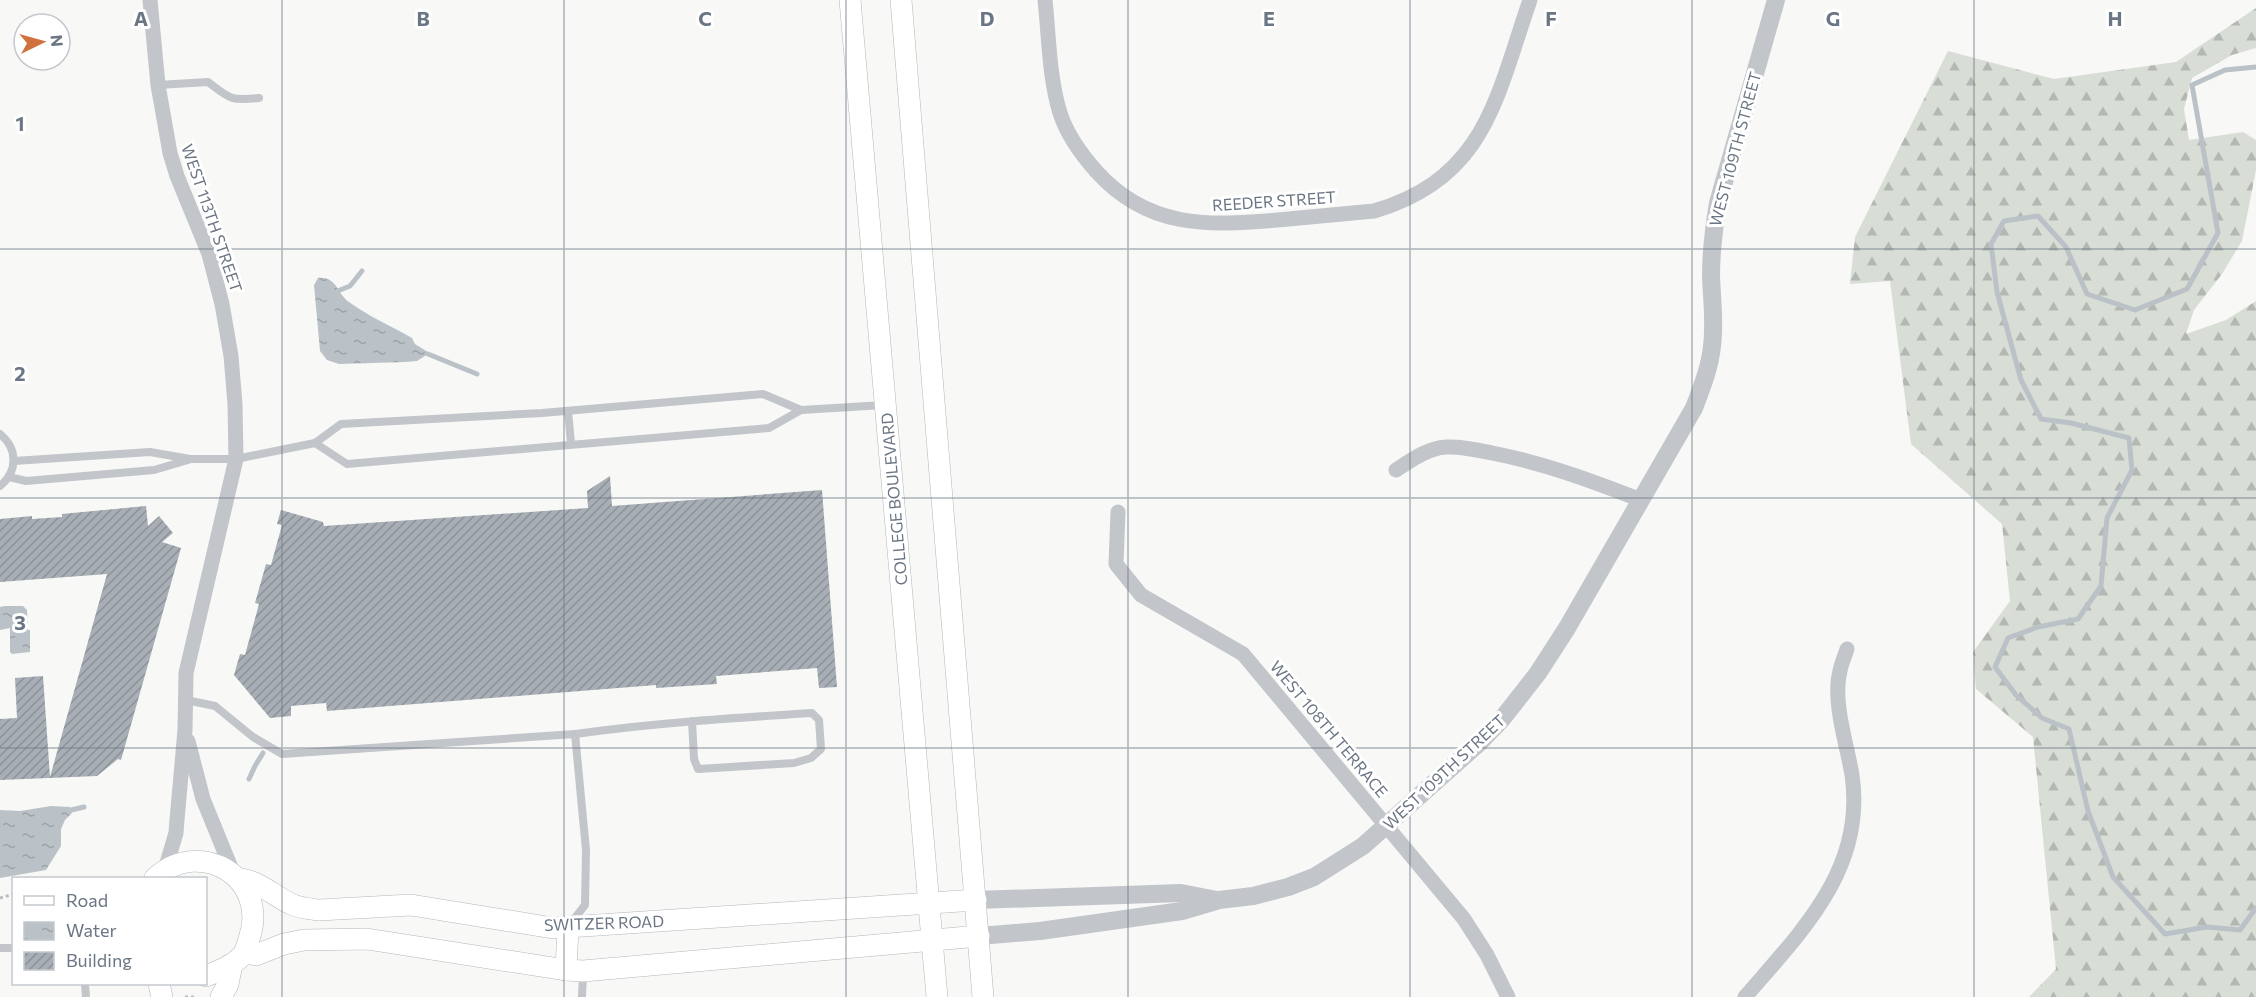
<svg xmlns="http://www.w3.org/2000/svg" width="2256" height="997" font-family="Commissioner,sans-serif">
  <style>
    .forest { fill: url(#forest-firs) }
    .water { fill: url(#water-ripples) }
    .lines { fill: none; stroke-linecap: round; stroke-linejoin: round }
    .stream { stroke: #bac2c8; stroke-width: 5 }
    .building { fill: url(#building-hatch) }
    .secondary-casing { stroke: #b3b7bc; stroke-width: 22 }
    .path { stroke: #babcbf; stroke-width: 3; stroke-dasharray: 3 3; stroke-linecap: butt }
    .service { stroke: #c2c5c9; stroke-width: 8 }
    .minor { stroke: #c2c5c9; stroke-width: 15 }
    .tertiary { stroke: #c2c5c9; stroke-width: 18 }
    .secondary { stroke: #fff; stroke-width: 21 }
    .grid { fill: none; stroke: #6b7684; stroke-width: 1.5; stroke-opacity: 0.55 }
    .labels { text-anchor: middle; stroke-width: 6; stroke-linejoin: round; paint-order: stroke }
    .street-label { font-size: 16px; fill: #6b7684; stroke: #fff }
    .grid-label { font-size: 20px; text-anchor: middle; font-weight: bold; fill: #6b7684; stroke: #fff; stroke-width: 6; stroke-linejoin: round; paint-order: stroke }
  </style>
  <defs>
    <pattern id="forest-firs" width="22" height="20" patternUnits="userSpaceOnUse" patternTransform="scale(1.5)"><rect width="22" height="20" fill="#d8ddd6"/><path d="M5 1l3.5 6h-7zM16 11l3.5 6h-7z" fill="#b3b8b3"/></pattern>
    <pattern id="water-ripples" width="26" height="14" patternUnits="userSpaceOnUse" patternTransform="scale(1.5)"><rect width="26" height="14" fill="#bac2c8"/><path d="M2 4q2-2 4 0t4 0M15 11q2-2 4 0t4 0" fill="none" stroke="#9ba2a8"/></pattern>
    <pattern id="building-hatch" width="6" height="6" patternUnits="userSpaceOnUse" patternTransform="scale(1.5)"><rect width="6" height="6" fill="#a8aeb5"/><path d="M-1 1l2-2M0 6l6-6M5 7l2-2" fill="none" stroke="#8d9299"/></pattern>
  </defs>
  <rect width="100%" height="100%" fill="#f8f8f6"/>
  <!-- forest -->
  <path class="forest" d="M2256,8V48L2232,55L2192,78L2184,109L2189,140L2243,132L2256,140V170L2242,241L2222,274L2194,310L2186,334L2226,320L2256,301V997H2029L2056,969L2033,737L1976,689L1973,652L2010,601L2002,524L1911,444L1890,281L1850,284L1855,237L1948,51L2054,79L2176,62Z"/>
  <!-- water -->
  <g class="water">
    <path d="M318,278C337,276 337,294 349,302C368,316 391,326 412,338L415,344L428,352V354L417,361L405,362L339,364L327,360L320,351L314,285Z"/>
    <path d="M5,606H23L27,610L28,630H30V652L12,654L10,652V628L0,630V607Z"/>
    <path d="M51,806L70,807L72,813L65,820L61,829V846L46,870L0,878V810L20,811Z"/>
  </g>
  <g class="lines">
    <!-- stream -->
    <g class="stream">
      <path d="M2256,67L2225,70L2192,85L2218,233L2187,289L2135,310L2087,294L2066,247L2038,216L2004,221L1991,244L1997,292L2021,380L2041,419L2071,423L2129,438L2132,470L2107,518L2101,586L2078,619L2038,627L2008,638L1995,667L2016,695L2042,718L2069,729L2088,811L2113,877L2165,934L2207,927L2240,930L2256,908"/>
      <path d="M340,290L350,286L362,271"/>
      <path d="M428,354L477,374"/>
      <path d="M249,779L255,766L263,753"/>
      <path d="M71,810L84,807"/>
    </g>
  </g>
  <!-- building -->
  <g class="building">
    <path d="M610,476L612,506L822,490L837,687L819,688L817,668L716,676L717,684L656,688V685L327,711L326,703L291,706V716L270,718L234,675L240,654L245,655L259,604L255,603L266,564L271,565L282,525L277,524L281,510L323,522L324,526L588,508L587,491Z"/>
    <path d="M146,506L148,526L159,516L173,533L162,542L181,548L121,760L118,759L97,776L0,780V719L17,718L15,678L43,676L50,777L107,574L0,582V519L32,516V519L62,517V514Z"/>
  </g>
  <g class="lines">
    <!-- secondary casing -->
    <g class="secondary-casing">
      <g id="secondary">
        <path d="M850,0L937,997"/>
        <path d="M901,0L983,997"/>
        <path d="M155,878C201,836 270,879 249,939C247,945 246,951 242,956C232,966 219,971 206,976"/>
        <path d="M240,879C259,881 274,896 291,904C299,908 310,909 319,910L411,905L553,928L976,900"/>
        <path d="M244,953L256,955L284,944L304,940L367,939L566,970L583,971L979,936"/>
        <path d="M566,970L568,928"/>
        <path d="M159,984L162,997"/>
        <path d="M221,997L228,984L232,964"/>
      </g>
    </g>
    <!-- path -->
    <g class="path">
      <path d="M0,898L14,894"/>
      <path d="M185,997H196"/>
    </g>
    <!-- service -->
    <g class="service">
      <path d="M158,85L208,82C230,99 230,101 259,98"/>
      <path d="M801,410L763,394L542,413L341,424L315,443L347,464L769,428L801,410L884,405"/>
      <path d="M568,411L571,443"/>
      <path d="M0,434C18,449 18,471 0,486"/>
      <path d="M14,461L150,452L190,459H236L315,443"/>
      <path d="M9,477L26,481L154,470L188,460"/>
      <path d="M186,700L215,706L253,737L282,754L575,734L586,850L585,905L571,923"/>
      <path d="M575,734C654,723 733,718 812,713L819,720L821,749L811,758L794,763L698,769L694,759L692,721"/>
      <path d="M0,948H14"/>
      <path d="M85,984L86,997"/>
      <path d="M582,997L583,972"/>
    </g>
    <!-- minor -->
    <g class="minor">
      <path d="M150,0L158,85L170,153L177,176L209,254L222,304L231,356L235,404L236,459L186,673L185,730L177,820L176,833L165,870"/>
      <path d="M1045,0C1049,37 1049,77 1060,113C1067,135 1081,154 1096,171C1148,229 1208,226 1278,220C1310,217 1342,214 1374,211C1486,178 1496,98 1530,0"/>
      <path d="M1396,470C1411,460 1428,448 1446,447C1460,446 1478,450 1492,453C1544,463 1592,481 1641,500"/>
      <path d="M1118,512L1116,564L1141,595L1243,654L1464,919L1487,955L1508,997"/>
      <path d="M188,741L203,799L234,875"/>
      <path d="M1745,997C1801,932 1866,869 1852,775C1847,744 1832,701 1840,671C1841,664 1845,656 1847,649"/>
    </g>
    <!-- tertiary -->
    <g class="tertiary">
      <path d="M976,900L1181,893L1217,900"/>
      <path d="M979,936L1040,931L1182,911L1219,900L1253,896L1288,887L1314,877L1363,846L1480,742L1502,719L1538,673L1567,628L1694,408C1702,387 1710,367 1712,346C1715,323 1712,300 1711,277C1711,252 1714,227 1718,203L1776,0"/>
    </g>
    <!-- secondary -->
    <use href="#secondary" class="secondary"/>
  </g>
  <!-- grid -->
  <path class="grid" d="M282,0V997M564,0V997M846,0V997M1128,0V997M1410,0V997M1692,0V997M1974,0V997M0,249H2256M0,498H2256M0,748H2256"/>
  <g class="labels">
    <!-- street labels -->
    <g class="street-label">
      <text transform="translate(1735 149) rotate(-75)" y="6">WEST 109TH STREET</text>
      <text transform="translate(1274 201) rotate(-4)" y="6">REEDER STREET</text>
      <text transform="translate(212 218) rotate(71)" y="6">WEST 113TH STREET</text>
      <text transform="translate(894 499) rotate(-95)" y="6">COLLEGE BOULEVARD</text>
      <text transform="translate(1329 729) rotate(50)" y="6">WEST 108TH TERRACE</text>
      <text transform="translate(1444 772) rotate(-43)" y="6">WEST 109TH STREET</text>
      <text transform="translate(604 923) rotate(-2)" y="6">SWITZER ROAD</text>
    </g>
  </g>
  <g class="grid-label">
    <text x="141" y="26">A</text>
    <text x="423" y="26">B</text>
    <text x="705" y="26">C</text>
    <text x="987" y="26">D</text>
    <text x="1269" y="26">E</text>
    <text x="1551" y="26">F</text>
    <text x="1833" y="26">G</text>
    <text x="2115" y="26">H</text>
    <text x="20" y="131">1</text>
    <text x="20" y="381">2</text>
    <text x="20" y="630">3</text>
  </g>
  <!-- legend -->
  <rect x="12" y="877" width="195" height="108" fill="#ffffff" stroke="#c4c8ce" stroke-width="1.5"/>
  <rect x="24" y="896" width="30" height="9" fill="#ffffff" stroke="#c4c8ce" stroke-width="1.5"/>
  <text x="66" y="907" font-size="18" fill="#6b7684">Road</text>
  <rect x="24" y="922" width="30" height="18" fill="url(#water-ripples)" stroke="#c4c8ce" stroke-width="1.5"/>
  <text x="66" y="937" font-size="18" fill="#6b7684">Water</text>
  <rect x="24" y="952" width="30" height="18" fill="url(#building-hatch)" stroke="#c4c8ce" stroke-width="1.5"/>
  <text x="66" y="967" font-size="18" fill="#6b7684">Building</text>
  <!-- north arrow -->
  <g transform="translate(42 42) rotate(85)"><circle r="28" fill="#ffffff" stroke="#c4c8ce" stroke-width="1.5"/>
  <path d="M0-4.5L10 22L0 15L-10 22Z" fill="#d1713e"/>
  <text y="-9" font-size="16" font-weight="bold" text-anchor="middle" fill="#6b7684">N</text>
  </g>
</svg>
